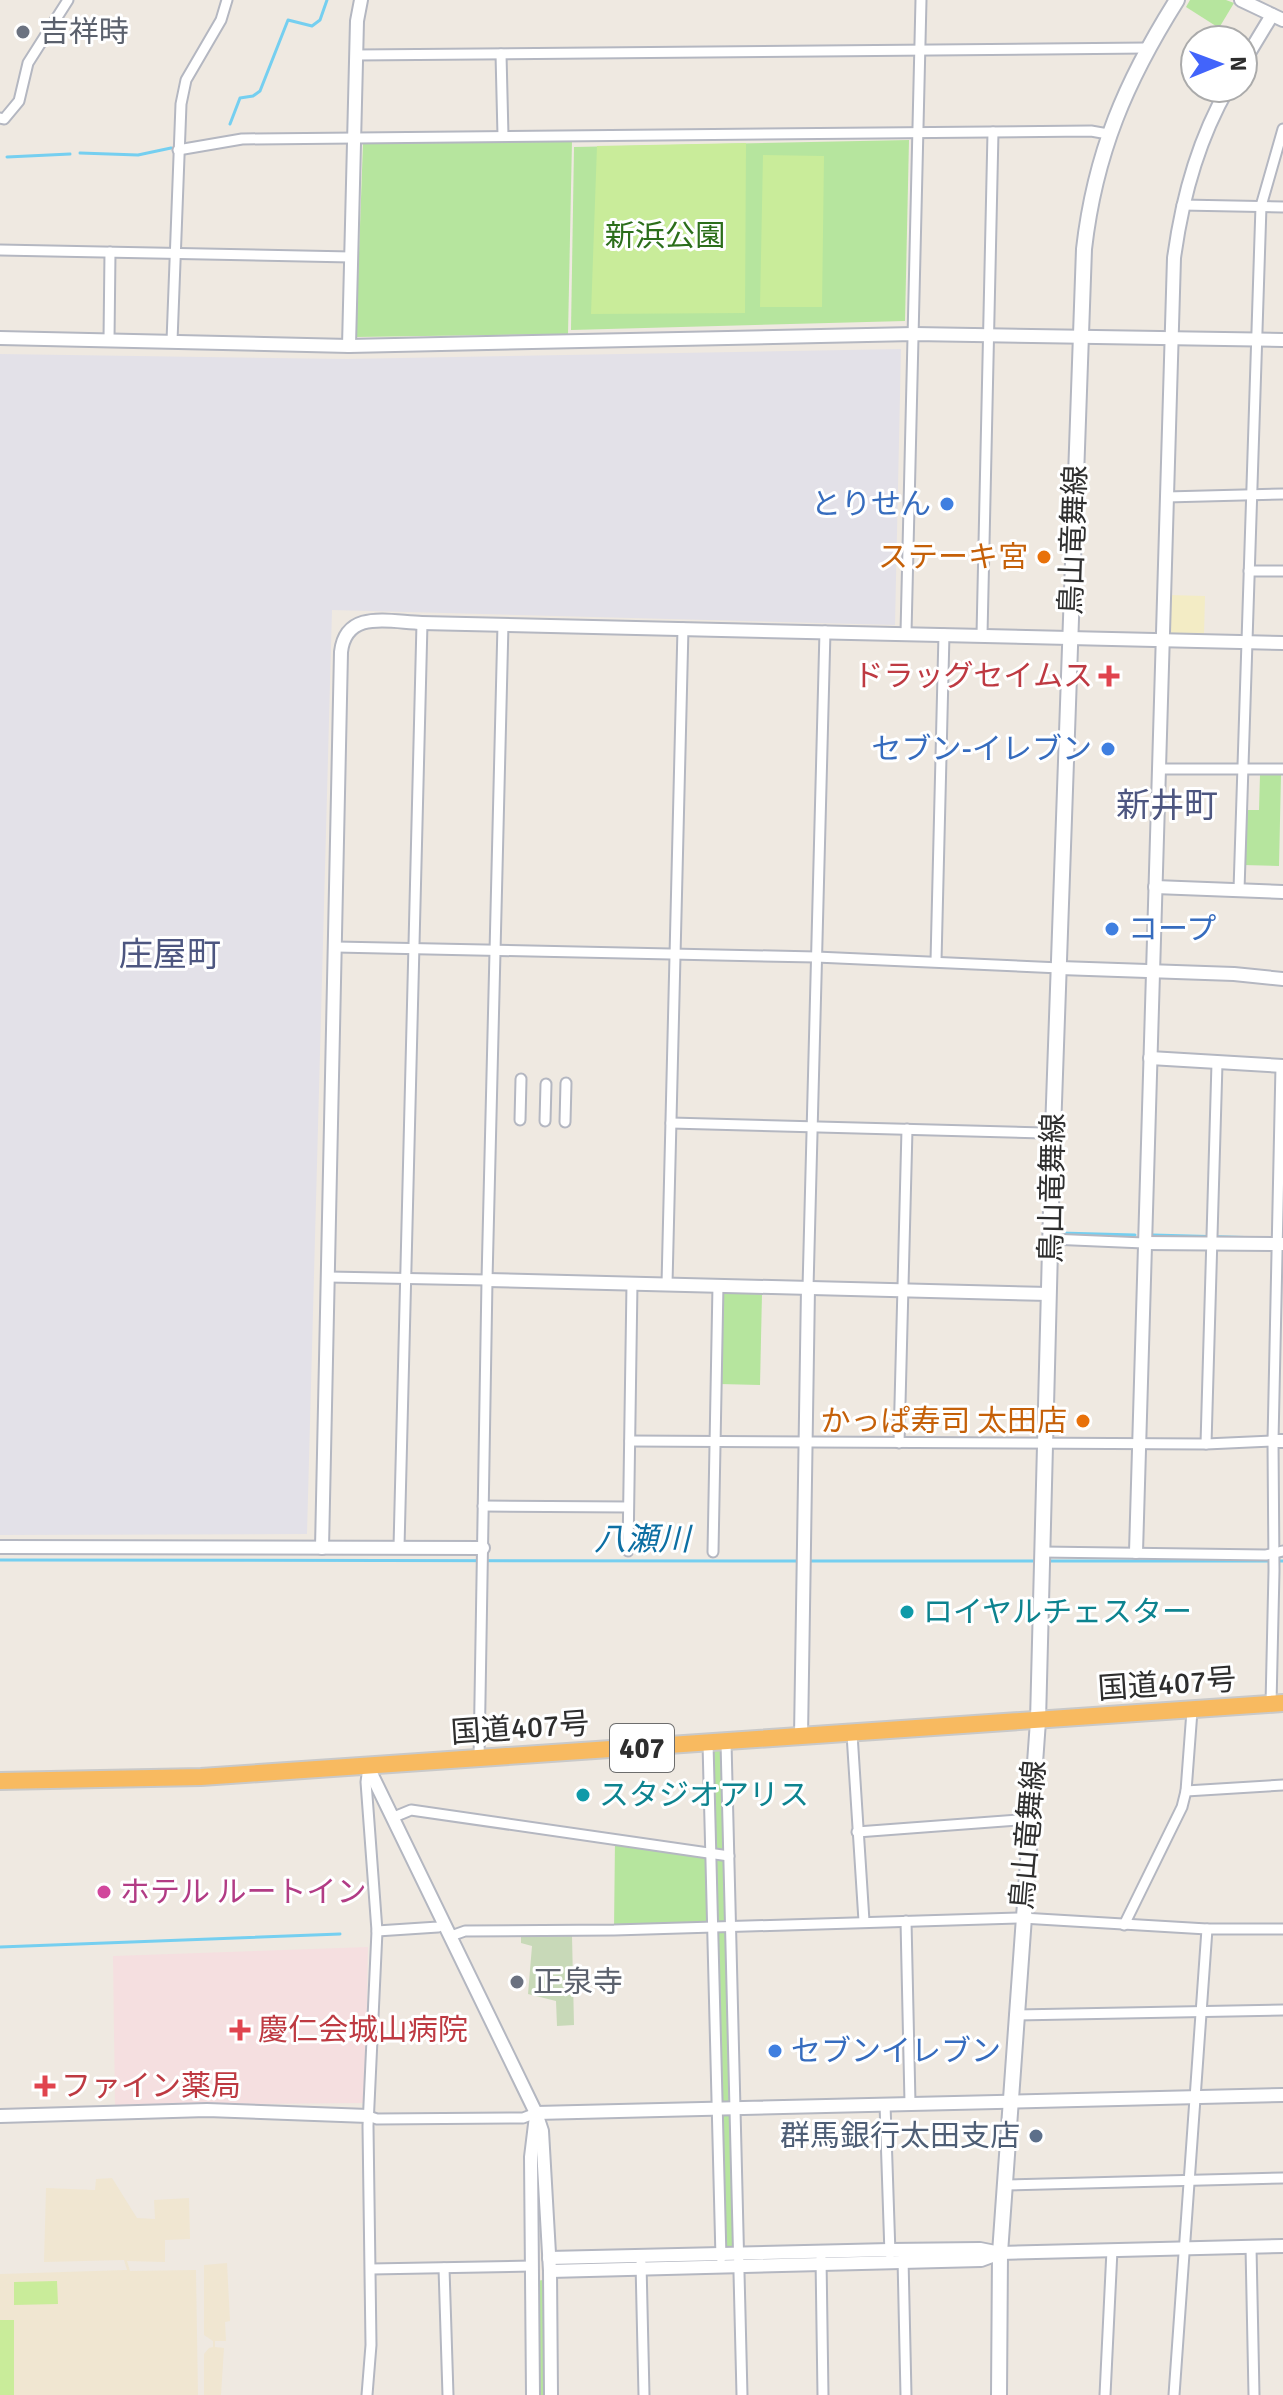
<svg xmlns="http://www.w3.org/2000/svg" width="1283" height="2395" font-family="Signika,'Noto Sans JP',sans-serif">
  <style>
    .industrial { fill: #e3e1e8 }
    .education { fill: #f0e6d1 }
    .medical { fill: #f5dfe0 }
    .green { fill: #b6e59e }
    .sand { fill: #f3ecc5 }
    .cemetery { fill: #c8d9b8 }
    .pitch { fill: #c9ec9a }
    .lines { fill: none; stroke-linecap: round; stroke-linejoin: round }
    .stream { stroke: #75cff0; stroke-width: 3 }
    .minor-casing { stroke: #b4b7c1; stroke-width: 13 }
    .tertiary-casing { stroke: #b4b7c1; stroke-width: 16 }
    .secondary-casing { stroke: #b4b7c1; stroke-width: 18 }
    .trunk-casing { stroke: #c9c9c9; stroke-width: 20 }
    .minor { stroke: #fff; stroke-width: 9 }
    .tertiary { stroke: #fff; stroke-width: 12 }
    .secondary { stroke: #fff; stroke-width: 14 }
    .trunk { stroke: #f8ba60; stroke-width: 16 }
    .worship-dot { fill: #6b7280; stroke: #fff; stroke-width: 3 }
    .shop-dot { fill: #3f7fe0; stroke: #fff; stroke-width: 3 }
    .food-dot { fill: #e8710a; stroke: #fff; stroke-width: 3 }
    .health-dot { fill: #e0444e; stroke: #fff; stroke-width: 3 }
    .culture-dot { fill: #0f9aa8; stroke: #fff; stroke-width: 3 }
    .hotel-dot { fill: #d1479c; stroke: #fff; stroke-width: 3 }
    .service-dot { fill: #5c6f8a; stroke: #fff; stroke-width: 3 }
    .labels { text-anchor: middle; stroke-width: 6; stroke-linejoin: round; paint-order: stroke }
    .shield { fill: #fff; stroke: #6d6d6d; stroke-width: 2 }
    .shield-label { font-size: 28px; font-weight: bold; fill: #2e2e2e }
    .worship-label { font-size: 30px; fill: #5b616d; stroke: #fff; text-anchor: start }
    .park-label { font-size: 30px; fill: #2c6e1b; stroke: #fff }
    .shop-label { font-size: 30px; fill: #366cbe; stroke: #fff; text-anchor: end }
    .street-label { font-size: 30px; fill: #2e2e2e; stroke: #fff }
    .food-label { font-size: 30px; fill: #c56008; stroke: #fff; text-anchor: end }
    .health-label { font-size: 30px; fill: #be3a42; stroke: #fff; text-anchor: start }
    .culture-label { font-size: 30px; fill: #0d838f; stroke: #fff; text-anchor: start }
    .hotel-label { font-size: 30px; fill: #b23c85; stroke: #fff; text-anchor: start }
    .service-label { font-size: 30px; fill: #4e5e75; stroke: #fff; text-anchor: end }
    .water-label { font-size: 32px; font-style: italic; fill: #0d6fa3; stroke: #fff }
    .quarter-label { font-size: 34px; fill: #4d5680; stroke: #fff }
  </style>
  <rect width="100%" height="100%" fill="#efe9e1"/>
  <!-- industrial -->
  <path class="industrial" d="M901,349L895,625L332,610L307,1534L0,1535V354L347,359Z"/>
  <!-- education -->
  <g class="education">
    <path d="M112,2178L137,2218L155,2219L154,2200L189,2198L190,2239L165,2240V2262L127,2261L130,2271L196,2270L198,2395H0V2274L127,2270L124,2260L44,2262L46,2188L95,2190L96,2179Z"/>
    <path d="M227,2263L230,2321L225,2322L226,2341H215V2347L224,2348L221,2395H204V2354L209,2348L213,2347V2341L204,2335V2265Z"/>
  </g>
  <!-- medical -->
  <path class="medical" d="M368,1947L365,2103L115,2105L113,1956Z"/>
  <!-- green -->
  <g class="green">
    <path d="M1190,0H1226L1234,3L1219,28L1186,7Z"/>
    <path d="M909,140L905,321L571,330L574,147Z"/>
    <path d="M572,141L568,334L356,337L363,143Z"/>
    <path d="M1260,775H1281L1279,866L1243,865L1245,810H1259Z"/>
    <path d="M722,1292L762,1293L760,1385L720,1384Z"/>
    <path d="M726,1742L739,2252L721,2253L713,1926L614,1930L615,1840L711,1853L708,1743Z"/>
    <path d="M543,2280L546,2282L548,2395H536V2281Z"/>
  </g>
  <!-- sand -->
  <path class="sand" d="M1169,595L1205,596L1204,635L1172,634L1168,631Z"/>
  <!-- cemetery -->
  <path class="cemetery" d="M572,1936L574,2025L557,2026L556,2001L528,1994L532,1946L521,1943V1937Z"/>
  <!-- pitch -->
  <g class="pitch">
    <path d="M746,143L745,313L591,314L597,146Z"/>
    <path d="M763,155L824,156L822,307H760Z"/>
    <path d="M57,2281L58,2304L14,2305V2282Z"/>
    <rect x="0" y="2320" width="14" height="75"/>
  </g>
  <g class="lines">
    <!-- stream -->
    <g class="stream">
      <path d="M230,124L240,98L253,96L260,91L288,20L312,26L320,20L327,0"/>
      <path d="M80,153L138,155L171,148"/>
      <path d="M7,157L70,154"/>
      <path d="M1060,1233L1135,1235"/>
      <path d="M1153,1235L1263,1238"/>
      <path d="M0,1560L799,1561"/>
      <path d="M807,1561H1039"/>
      <path d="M1047,1561H1283"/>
      <path d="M0,1947L340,1934"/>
    </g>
    <!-- minor casing -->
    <g class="minor-casing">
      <g id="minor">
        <path d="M501,54L503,136"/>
        <path d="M356,55L1147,48"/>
        <path d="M0,118L4,119L19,101L28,63L68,0"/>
        <path d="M178,150L242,139L1091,131L1108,134"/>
        <path d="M1182,205L1283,207"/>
        <path d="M0,250L351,257"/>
        <path d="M109,340L110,252"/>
        <path d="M172,341L181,104L186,80L221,20L227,0"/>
        <path d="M1166,497L1283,494"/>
        <path d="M1249,571H1283"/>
        <path d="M906,633L921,0"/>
        <path d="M982,635L993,132"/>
        <path d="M1158,769H1283"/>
        <path d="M1239,890L1261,206L1283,129"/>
        <path d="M336,947L816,957L1060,968"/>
        <path d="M936,961L944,634"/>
        <path d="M520,1120L521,1079"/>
        <path d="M545,1121L546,1084"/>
        <path d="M565,1122L566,1083"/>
        <path d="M671,1123L1043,1133L1053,1131"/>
        <path d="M1050,1239L1144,1243"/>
        <path d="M328,1277L487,1280"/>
        <path d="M667,1284L683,628"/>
        <path d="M808,1288L825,631"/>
        <path d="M630,1441L1206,1444L1273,1441"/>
        <path d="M899,1443L907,1129"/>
        <path d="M1206,1444L1217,1063"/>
        <path d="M483,1506L628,1507"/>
        <path d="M399,1547L422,623"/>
        <path d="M628,1551L632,1283"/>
        <path d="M713,1552L718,1285"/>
        <path d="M1042,1552L1266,1555L1283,1551"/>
        <path d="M1271,1704L1274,1571L1273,1441L1281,1066"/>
        <path d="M852,1734L864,1921"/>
        <path d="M726,1742L742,2395"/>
        <path d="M708,1743L721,2258"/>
        <path d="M479,1759L487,1280L503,624"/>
        <path d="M1186,1791L1283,1785"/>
        <path d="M394,1817L411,1810L729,1856"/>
        <path d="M857,1832L1031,1819"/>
        <path d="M906,1921L910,2103"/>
        <path d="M1124,1925L1182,1807L1186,1791L1192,1711"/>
        <path d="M377,1931L438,1927L445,1924"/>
        <path d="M451,1936L465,1931L614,1930L1022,1918L1207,1929H1283"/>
        <path d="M1015,2015L1283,2010"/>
        <path d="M885,2104L890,2254"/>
        <path d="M368,2116L377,2119L523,2118L536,2113"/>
        <path d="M1004,2185L1283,2178"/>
        <path d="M1251,2247L1254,2395"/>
        <path d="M821,2258L823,2395"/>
        <path d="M903,2258L906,2395"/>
        <path d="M641,2263L644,2395"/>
        <path d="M444,2268L448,2395"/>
        <path d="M371,2269L532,2266"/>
        <path d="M367,2395L371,2345L368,2126L377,1931L366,1782L368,1767"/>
        <path d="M1105,2395L1112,2250"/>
        <path d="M1174,2395L1207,1929"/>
      </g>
    </g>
    <!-- tertiary casing -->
    <g class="tertiary-casing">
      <g id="tertiary">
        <path d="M1241,0L1283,20"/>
        <path d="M1243,63L1272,15"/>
        <path d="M0,338L349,346L914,334L1283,340"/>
        <path d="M349,346L357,21L361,0"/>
        <path d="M1155,887L1283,892"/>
        <path d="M1060,968L1234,974L1283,979"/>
        <path d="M1150,1058L1283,1066"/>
        <path d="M1144,1243L1283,1244"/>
        <path d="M487,1280L1049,1294"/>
        <path d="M1273,1441H1283"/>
        <path d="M0,1547L483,1548"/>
        <path d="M322,1548L341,652C346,609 389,622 422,623L1283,643"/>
        <path d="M1136,1552L1174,258C1182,199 1198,140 1228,88"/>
        <path d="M801,1737L808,1288"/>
        <path d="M368,1767L536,2113L542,2131L550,2271L551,2395"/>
        <path d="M536,2113L1283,2095"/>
        <path d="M0,2116L207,2110L368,2116"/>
        <path d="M1000,2253L1283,2246"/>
        <path d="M549,2258L890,2250L980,2249L1000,2253L981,2260L550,2271"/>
        <path d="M533,2395L531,2157L536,2116"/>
      </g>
    </g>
    <!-- secondary casing -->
    <g class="secondary-casing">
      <path id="secondary" d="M999,2395L1000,2253L1038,1721L1053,1131L1084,249C1095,153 1126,81 1177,0"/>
    </g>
    <!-- trunk casing -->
    <g class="trunk-casing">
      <path id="trunk" d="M0,1781L201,1777L1283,1703"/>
    </g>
    <!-- minor -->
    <use href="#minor" class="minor"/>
    <!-- tertiary -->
    <use href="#tertiary" class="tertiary"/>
    <!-- secondary -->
    <use href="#secondary" class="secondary"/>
    <!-- trunk -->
    <use href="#trunk" class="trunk"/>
  </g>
  <!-- markers -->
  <g class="worship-dot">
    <circle cx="23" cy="32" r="8"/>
    <circle cx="517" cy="1982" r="8"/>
  </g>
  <g class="shop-dot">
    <circle cx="947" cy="504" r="8"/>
    <circle cx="1108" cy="749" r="8"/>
    <circle cx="1112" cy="929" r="8"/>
    <circle cx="775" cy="2051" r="8"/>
  </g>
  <g class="food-dot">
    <circle cx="1044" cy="557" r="8"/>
    <circle cx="1083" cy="1421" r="8"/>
  </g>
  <g class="health-dot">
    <path d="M1105 664h8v8h8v8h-8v8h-8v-8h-8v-8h8z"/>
    <path d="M236 2018h8v8h8v8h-8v8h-8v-8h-8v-8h8z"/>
    <path d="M41 2074h8v8h8v8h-8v8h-8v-8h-8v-8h8z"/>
  </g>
  <g class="culture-dot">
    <circle cx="907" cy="1612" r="8"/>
    <circle cx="583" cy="1795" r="8"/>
  </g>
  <circle class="hotel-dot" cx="104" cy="1892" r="8"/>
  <circle class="service-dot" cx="1036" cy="2136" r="8"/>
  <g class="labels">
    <!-- shield labels -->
    <rect class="shield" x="610" y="1724" width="64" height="48" rx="6"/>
    <g class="shield-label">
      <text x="642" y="1758">407</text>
    </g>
    <!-- worship labels -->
    <g class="worship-label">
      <text x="39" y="42">吉祥時</text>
      <text x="533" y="1992">正泉寺</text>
    </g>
    <!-- park labels -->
    <g class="park-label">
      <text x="665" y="246">新浜公園</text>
    </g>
    <!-- shop labels -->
    <g class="shop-label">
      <text x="931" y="514">とりせん</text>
      <text x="1092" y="759">セブン-イレブン</text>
      <text x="1128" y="939" text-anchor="start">コープ</text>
      <text x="791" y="2061" text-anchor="start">セブンイレブン</text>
    </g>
    <!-- street labels -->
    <g class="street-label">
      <text transform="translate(1073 540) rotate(-88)" y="10">鳥山竜舞線</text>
      <text transform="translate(1052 1188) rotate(-89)" y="10">鳥山竜舞線</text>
      <text transform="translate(1167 1684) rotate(-4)" y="10">国道407号</text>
      <text transform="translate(520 1728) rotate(-4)" y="10">国道407号</text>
      <text transform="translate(1028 1835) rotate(-85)" y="10">鳥山竜舞線</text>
    </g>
    <!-- food labels -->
    <g class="food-label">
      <text x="1028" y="567">ステーキ宮</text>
      <text x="1067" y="1431">かっぱ寿司 太田店</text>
    </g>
    <!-- health labels -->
    <g class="health-label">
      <text x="1093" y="686" text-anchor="end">ドラッグセイムス</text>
      <text x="258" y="2040">慶仁会城山病院</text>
      <text x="61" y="2096">ファイン薬局</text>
    </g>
    <!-- culture labels -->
    <g class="culture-label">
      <text x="923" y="1622">ロイヤルチェスター</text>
      <text x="599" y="1805">スタジオアリス</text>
    </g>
    <!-- hotel labels -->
    <g class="hotel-label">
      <text x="120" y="1902">ホテル ルートイン</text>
    </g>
    <!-- service labels -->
    <g class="service-label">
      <text x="1020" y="2146">群馬銀行太田支店</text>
    </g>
    <!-- water labels -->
    <g class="water-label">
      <text x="642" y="1550">八瀬川</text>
    </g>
    <!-- quarter labels -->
    <g class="quarter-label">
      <text x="1167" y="817">新井町</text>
      <text x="170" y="966">庄屋町</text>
    </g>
  </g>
  <!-- north arrow -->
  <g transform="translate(1219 64) rotate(89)"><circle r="38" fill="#ffffff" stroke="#ababab" stroke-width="2"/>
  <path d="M0-6L14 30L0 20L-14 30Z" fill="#4264fb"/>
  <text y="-12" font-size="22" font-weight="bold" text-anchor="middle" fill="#2e2e2e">N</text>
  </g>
</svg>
